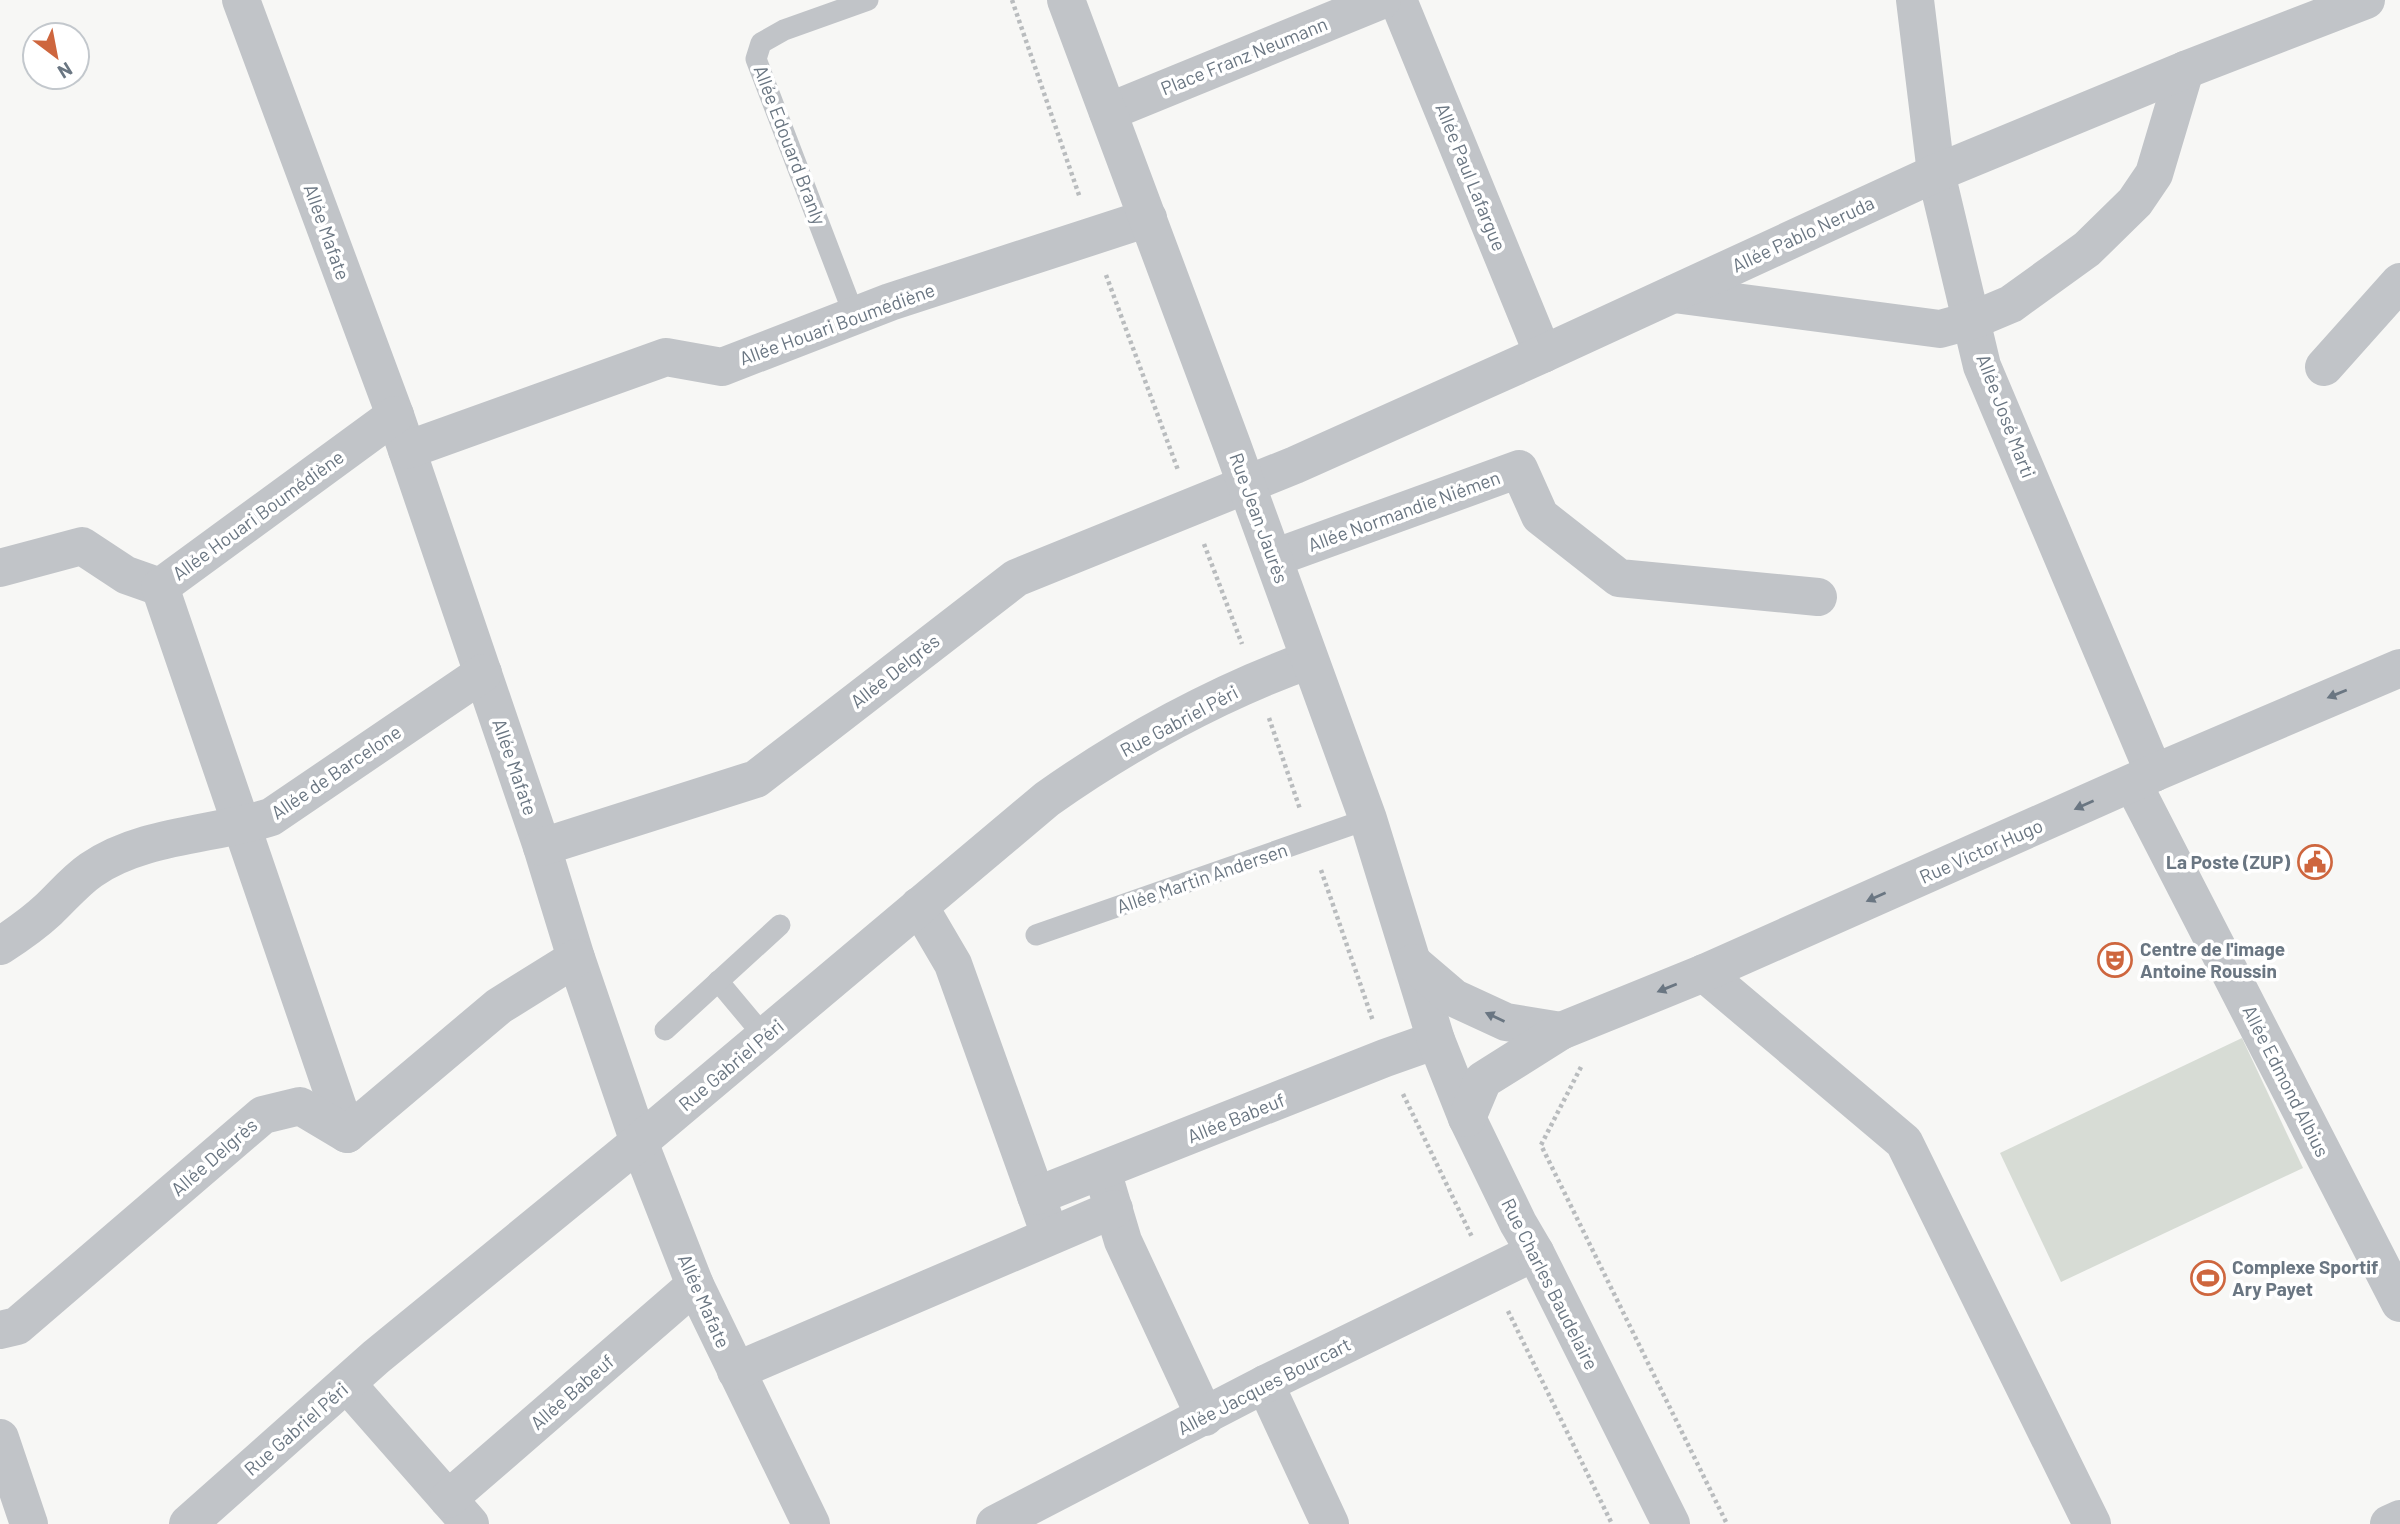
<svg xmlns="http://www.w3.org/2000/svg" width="2400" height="1524" font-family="Barlow,sans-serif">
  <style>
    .green { fill: #d7dcd5 }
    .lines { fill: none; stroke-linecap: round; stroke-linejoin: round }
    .path { stroke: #b9bcbe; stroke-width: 4.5; stroke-dasharray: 3.5 3.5; stroke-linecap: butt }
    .service { stroke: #c1c4c8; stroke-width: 21 }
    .minor { stroke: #c1c4c8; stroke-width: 38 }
    .tertiary { stroke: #c1c4c8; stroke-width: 38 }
    .oneway { fill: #6a7682 }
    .labels { text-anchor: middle; stroke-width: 7; stroke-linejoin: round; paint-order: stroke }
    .street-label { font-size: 19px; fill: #6a7682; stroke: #fff }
    .poi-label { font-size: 19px; font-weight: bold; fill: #6a7682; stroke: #fff; text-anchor: start }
  </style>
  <rect width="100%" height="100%" fill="#f7f7f5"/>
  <!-- green -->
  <path class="green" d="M2242,1038L2303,1168L2061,1282L2000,1153Z"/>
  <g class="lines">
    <!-- path -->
    <g class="path">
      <path d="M1012,0L1080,198"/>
      <path d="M1106,275L1178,470"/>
      <path d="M1204,544L1242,644"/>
      <path d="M1269,718L1300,809"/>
      <path d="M1321,870L1373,1021"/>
      <path d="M1581,1067L1541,1145L1727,1524"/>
      <path d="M1403,1094L1472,1237"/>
      <path d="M1508,1311L1612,1524"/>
    </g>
    <!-- service -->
    <g class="service">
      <path d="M854,315L756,59L761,43L784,30L868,0"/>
      <path d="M1036,935L1368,819"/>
      <path d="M718,981L764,1036"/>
      <path d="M665,1030L780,925"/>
    </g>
    <!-- minor -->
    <g class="minor">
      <path d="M241,0L395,415L542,847L576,958L639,1142L695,1285L811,1524"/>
      <path d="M1398,0L1543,354"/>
      <path d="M1915,0L1936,173L1982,366L2154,773"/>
      <path d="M1108,112L1382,0"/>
      <path d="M1674,294L1940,329L1973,320L2011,304L2087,249L2135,202L2154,174L2185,70"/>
      <path d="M2324,367L2400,282"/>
      <path d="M407,450L666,357L722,367L890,302L1148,218"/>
      <path d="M1274,558L1519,469L1540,516L1619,578L1818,597"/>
      <path d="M0,568L82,546L126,575L160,587L395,415"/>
      <path d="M160,587L347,1134"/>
      <path d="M2133,784L2400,1303"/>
      <path d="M542,847L756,779L1016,578L1295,465L1543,354L1936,173L2185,70L2366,0"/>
      <path d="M919,906L953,964L1045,1221"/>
      <path d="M0,946C17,935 33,924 48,910C62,897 75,881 91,870C141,835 213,835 271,817L483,673"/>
      <path d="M1704,973L1904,1142L2092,1524"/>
      <path d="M1106,1184L1123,1241L1205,1417"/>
      <path d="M1036,1196L1385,1058L1436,1040"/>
      <path d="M0,1330L17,1326L263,1115L300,1106L347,1134L499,1006L576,958"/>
      <path d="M736,1371L1114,1209"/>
      <path d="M347,1384L470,1524"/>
      <path d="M1265,1384L1330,1524"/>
      <path d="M0,1438L29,1524"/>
      <path d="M448,1499L695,1285"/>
      <path d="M188,1524L376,1357L639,1142L1047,799C1126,743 1219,692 1309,660"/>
      <path d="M995,1524L1265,1384L1535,1252"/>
      <path d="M2389,1524L2400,1519"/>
    </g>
    <!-- tertiary -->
    <g class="tertiary">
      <path d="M1066,0L1232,445L1368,819L1436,1040L1467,1118L1518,1223L1535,1252L1671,1524"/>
      <path d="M1413,963L1454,998L1506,1022L1561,1031"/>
      <path d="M1467,1118L1483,1080L1561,1031L1704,973L2154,773L2400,668"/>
    </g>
  </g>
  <!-- one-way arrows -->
  <defs><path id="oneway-solid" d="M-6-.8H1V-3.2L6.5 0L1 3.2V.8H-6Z" transform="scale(1.75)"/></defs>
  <g class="oneway">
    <use href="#oneway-solid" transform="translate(2337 694) rotate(158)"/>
    <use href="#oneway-solid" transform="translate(2084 805) rotate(156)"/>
    <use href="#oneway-solid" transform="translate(1876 897) rotate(156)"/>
    <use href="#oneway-solid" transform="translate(1667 988) rotate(158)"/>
    <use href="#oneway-solid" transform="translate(1495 1017) rotate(-155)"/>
  </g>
  <!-- icons -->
  <defs>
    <g id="civic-ring" transform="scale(1.75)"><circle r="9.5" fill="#fff" stroke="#ce663e" stroke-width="1.5"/><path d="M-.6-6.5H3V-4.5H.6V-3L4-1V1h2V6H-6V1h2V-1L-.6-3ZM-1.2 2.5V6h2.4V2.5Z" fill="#ce663e"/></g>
    <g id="theatre-ring" transform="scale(1.75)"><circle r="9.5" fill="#fff" stroke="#ce663e" stroke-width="1.5"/><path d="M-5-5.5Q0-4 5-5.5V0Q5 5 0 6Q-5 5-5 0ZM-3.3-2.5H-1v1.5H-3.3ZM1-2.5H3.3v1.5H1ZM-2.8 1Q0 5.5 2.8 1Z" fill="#ce663e"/></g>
    <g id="stadium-ring" transform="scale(1.75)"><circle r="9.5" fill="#fff" stroke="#ce663e" stroke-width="1.5"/><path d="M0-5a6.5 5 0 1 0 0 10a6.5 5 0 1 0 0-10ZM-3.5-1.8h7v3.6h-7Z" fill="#ce663e"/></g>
  </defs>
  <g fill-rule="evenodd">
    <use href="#civic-ring" x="2315" y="862"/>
    <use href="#theatre-ring" x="2115" y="960"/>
    <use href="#stadium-ring" x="2208" y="1278"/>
  </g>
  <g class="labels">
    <!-- street labels -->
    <g class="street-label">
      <text transform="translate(1244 56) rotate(-22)" y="7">Place Franz Neumann</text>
      <text transform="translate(790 145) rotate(69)" y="7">Allée Edouard Branly</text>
      <text transform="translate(1471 177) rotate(68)" y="7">Allée Paul Lafargue</text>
      <text transform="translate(327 232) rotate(70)" y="7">Allée Mafate</text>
      <text transform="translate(1803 234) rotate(-25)" y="7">Allée Pablo Neruda</text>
      <text transform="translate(837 324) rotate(-20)" y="7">Allée Houari Boumédiène</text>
      <text transform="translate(2006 416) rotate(69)" y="7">Allée José Marti</text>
      <text transform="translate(1404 511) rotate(-20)" y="7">Allée Normandie Niémen</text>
      <text transform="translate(258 515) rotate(-36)" y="7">Allée Houari Boumédiène</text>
      <text transform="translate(1259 518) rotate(70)" y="7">Rue Jean Jaurès</text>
      <text transform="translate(895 671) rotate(-38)" y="7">Allée Delgrès</text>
      <text transform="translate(1179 721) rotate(-28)" y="7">Rue Gabriel Péri</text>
      <text transform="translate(515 767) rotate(71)" y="7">Allée Mafate</text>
      <text transform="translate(336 772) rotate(-34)" y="7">Allée de Barcelone</text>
      <text transform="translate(1981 851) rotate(-24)" y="7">Rue Victor Hugo</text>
      <text transform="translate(1202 878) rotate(-19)" y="7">Allée Martin Andersen</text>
      <text transform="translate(731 1065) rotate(-40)" y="7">Rue Gabriel Péri</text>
      <text transform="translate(2286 1081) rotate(63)" y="7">Allée Edmond Albius</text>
      <text transform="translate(1236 1118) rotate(-22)" y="7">Allée Babeuf</text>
      <text transform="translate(214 1157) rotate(-41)" y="7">Allée Delgrès</text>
      <text transform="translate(1550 1284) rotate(63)" y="7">Rue Charles Baudelaire</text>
      <text transform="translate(704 1301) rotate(66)" y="7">Allée Mafate</text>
      <text transform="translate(1264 1386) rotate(-27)" y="7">Allée Jacques Bourcart</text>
      <text transform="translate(572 1392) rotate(-41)" y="7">Allée Babeuf</text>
      <text transform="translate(296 1429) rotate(-41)" y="7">Rue Gabriel Péri</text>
    </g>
    <!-- poi labels -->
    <g class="poi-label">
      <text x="2290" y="869" text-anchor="end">La Poste (ZUP)</text>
      <text x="2140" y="956">Centre de l'image<tspan x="2140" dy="22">Antoine Roussin</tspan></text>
      <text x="2232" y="1274">Complexe Sportif<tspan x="2232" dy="22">Ary Payet</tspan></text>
    </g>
  </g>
  <!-- north arrow -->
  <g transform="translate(56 56) rotate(148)"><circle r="33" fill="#ffffff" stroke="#c3c8cd" stroke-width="2"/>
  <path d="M0-5L12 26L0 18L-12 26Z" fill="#ce663e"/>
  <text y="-10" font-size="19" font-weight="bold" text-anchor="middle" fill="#6a7682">N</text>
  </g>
</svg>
